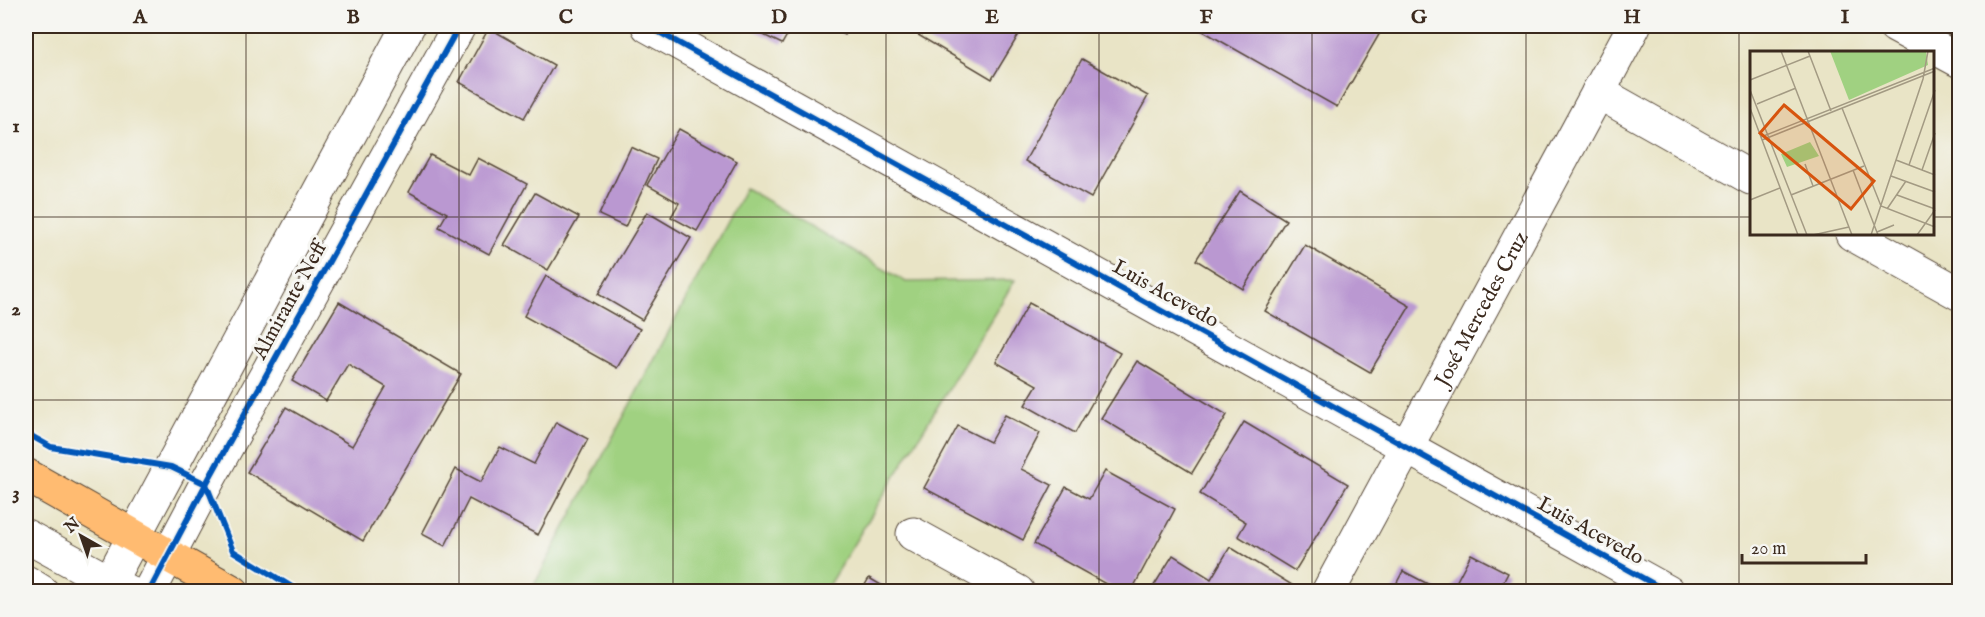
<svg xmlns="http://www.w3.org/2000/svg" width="1985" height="617" font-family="'IM FELL English',serif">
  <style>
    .green { fill: #a0d181; stroke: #6e7e50; stroke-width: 1.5 }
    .building { fill: #ba98d1 }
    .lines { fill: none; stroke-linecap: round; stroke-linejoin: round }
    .minor-casing { stroke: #554637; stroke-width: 35 }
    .major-casing { stroke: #554637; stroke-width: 35 }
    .minor { stroke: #fff; stroke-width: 33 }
    .major { stroke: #ffbb71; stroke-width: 33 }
    .cycleway-casing { stroke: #f6f6f2; stroke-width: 10 }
    .cycleway { stroke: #0057b8; stroke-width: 6 }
    .grid { fill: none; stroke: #3b2a1e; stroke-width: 1.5; stroke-opacity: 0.55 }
    .labels { text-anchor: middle; stroke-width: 6; stroke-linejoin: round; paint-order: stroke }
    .street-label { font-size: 21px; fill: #3b2a1e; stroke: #f6f6f2 }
    .inset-road { fill: none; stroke: #a39a83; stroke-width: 1.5 }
    .view { fill: #d7540e; fill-opacity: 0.15; stroke: #d7540e; stroke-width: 3 }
    .inset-edge { fill: none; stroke: #3b2a1e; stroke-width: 3 }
    .neatline { fill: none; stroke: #3b2a1e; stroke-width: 2 }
    .grid-label { font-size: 20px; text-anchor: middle; font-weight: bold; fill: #3b2a1e }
  </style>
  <rect width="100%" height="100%" fill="#f6f6f2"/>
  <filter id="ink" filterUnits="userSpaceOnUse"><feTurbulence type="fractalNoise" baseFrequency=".0167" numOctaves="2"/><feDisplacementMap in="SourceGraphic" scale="12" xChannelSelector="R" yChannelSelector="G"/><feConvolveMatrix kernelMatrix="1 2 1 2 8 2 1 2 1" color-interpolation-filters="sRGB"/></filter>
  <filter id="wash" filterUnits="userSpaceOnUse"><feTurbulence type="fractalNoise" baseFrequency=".008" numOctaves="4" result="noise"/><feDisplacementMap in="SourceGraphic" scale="24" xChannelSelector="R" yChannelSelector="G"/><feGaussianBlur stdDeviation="1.35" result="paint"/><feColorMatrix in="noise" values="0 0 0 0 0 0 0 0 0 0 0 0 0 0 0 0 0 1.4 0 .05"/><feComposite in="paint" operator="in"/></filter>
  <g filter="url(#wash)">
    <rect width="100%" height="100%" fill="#e9e4c6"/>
    <!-- green -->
    <path class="green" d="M745,188L906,282L1015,280L825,591H531Z"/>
    <g id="blocks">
      <!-- building -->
      <g class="building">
        <path d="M745,26H792L782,44Z"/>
        <path d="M828,26H849L844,35Z"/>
        <path d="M903,26H1024L992,79Z"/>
        <path d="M1197,26H1384L1337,107L1196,27Z"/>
        <path d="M1937,26H1960V38Z"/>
        <path d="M489,28L554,65L524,118L459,82Z"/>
        <path d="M1082,59L1148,96L1091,198L1025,161Z"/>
        <path d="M679,129L737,161L697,231L671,217L679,203L647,185Z"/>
        <path d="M631,147L657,159L625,227L599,215Z"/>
        <path d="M430,155L469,175L478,158L527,184L489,254L439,227L447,213L409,192Z"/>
        <path d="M1240,191L1286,220L1243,289L1196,260Z"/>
        <path d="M535,193L579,217L548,270L504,245Z"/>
        <path d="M647,212L691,238L642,320L598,294Z"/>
        <path d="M1305,245L1410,306L1370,372L1265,311Z"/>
        <path d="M546,276L640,329L617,368L524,316Z"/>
        <path d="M339,302L461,374L363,541L247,472L286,407L352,446L386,387L348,364L326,401L292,381Z"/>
        <path d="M1029,303L1120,353L1075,433L1025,405L1037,385L996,362Z"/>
        <path d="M1137,361L1227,415L1192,473L1101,418Z"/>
        <path d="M1005,415L1040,433L1021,469L1052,485L1023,540L924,488L958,426L990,442Z"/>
        <path d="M556,422L588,439L538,535L469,499L445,546L422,534L456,469L481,482L500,447L534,464Z"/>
        <path d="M1244,422L1348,484L1295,571L1238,536L1246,522L1200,494Z"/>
        <path d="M1105,471L1175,509L1131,592H1120L1034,544L1066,487L1089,499Z"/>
        <path d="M1230,547L1292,585L1288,592H1150L1173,555L1211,579Z"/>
        <path d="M1471,554L1508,573L1498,592H1451Z"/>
        <path d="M1403,571L1443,592H1392Z"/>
        <path d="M869,578L893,592H861Z"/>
      </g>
    </g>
  </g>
  <g filter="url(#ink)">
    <use href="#blocks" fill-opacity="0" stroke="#554637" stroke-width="1.5"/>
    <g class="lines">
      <!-- minor casing -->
      <g class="minor-casing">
        <g id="minor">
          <path d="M648,26L1668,592"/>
          <path d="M1895,26L1960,61"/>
          <path d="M1598,92L1751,178"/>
          <path d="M1852,234L1960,294"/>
          <path d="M913,534L1018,592"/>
          <path d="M26,536L128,592"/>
          <path d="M26,582L42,592"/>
          <path d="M104,592L408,26"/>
          <path d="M149,592L206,484L459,26"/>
          <path id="s1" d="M1328,592L1634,26"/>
        </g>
      </g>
      <!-- major casing -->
      <g class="major-casing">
        <path id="major" d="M26,475L233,592"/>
      </g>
      <!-- minor -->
      <use href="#minor" class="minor"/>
      <!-- major -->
      <use href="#major" class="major"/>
      <!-- cycleway casing -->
      <g class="cycleway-casing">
        <g id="cycleway">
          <path d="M648,26L1668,592"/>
          <path d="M26,433L51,447L171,467L206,484L233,551L300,592"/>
          <path d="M149,592L206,484L459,26"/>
        </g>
      </g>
      <!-- cycleway -->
      <use href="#cycleway" class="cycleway"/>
    </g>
  </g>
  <!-- grid -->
  <path class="grid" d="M246,26V592M459,26V592M673,26V592M886,26V592M1099,26V592M1312,26V592M1526,26V592M1739,26V592M26,217H1751M1932,217H1960M26,400H1960"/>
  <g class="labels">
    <!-- street labels -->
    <g class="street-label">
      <text transform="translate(1166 293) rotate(29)" y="7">Luis Acevedo</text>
      <text transform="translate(289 300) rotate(-61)" y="7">Almirante Neff</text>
      <text dy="7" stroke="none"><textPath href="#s1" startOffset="322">José Mercedes Cruz</textPath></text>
      <text transform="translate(1591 530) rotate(29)" y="7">Luis Acevedo</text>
    </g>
  </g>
  <!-- overview -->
  <g transform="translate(1750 51)">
    <rect width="184" height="184" fill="#e9e4c6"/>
    <path d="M80,0H176L178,14L99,49ZM60,91L69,105L37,116L31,103Z" fill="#a0d181"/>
    <path class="inset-road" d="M31,0L102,184M58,0L81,60M0,29L60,5M0,39L57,184M7,53L46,37M0,57L48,184M92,57L131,155L185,176M11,86L185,17M12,89L185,20M146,109L185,124M55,113L63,135M159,114L185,39M103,119L128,184M172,119L185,82M141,125L185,141M41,144L114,115M147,144L185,158M0,149L30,137M137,158L156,130M127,181L144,174M63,184L99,176M121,184L173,28L178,0M167,184L185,159"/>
    <path class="view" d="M34,54L124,130L101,158L10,82Z"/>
    <rect width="184" height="184" class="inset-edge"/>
  </g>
  <!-- margin -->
  <rect width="1985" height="617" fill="none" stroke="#f6f6f2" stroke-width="66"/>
  <!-- north arrow -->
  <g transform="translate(81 536) rotate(320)" stroke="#f6f6f2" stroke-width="4.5" paint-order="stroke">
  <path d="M0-4.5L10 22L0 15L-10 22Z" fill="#3b2a1e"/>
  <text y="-9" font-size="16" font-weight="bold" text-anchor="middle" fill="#3b2a1e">N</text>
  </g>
  <!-- scale -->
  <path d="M1742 554v9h124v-9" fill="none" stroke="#3b2a1e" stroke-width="3"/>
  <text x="1751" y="554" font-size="18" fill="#3b2a1e" stroke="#f6f6f2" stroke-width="4.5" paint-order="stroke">20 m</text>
  <rect x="33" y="33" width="1919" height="551" class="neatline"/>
  <g class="grid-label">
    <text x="140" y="23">A</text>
    <text x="353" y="23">B</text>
    <text x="566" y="23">C</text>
    <text x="779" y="23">D</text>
    <text x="992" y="23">E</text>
    <text x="1206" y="23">F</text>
    <text x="1419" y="23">G</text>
    <text x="1632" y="23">H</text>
    <text x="1845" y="23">I</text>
    <text x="16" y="132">1</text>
    <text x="16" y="315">2</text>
    <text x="16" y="499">3</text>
  </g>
</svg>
